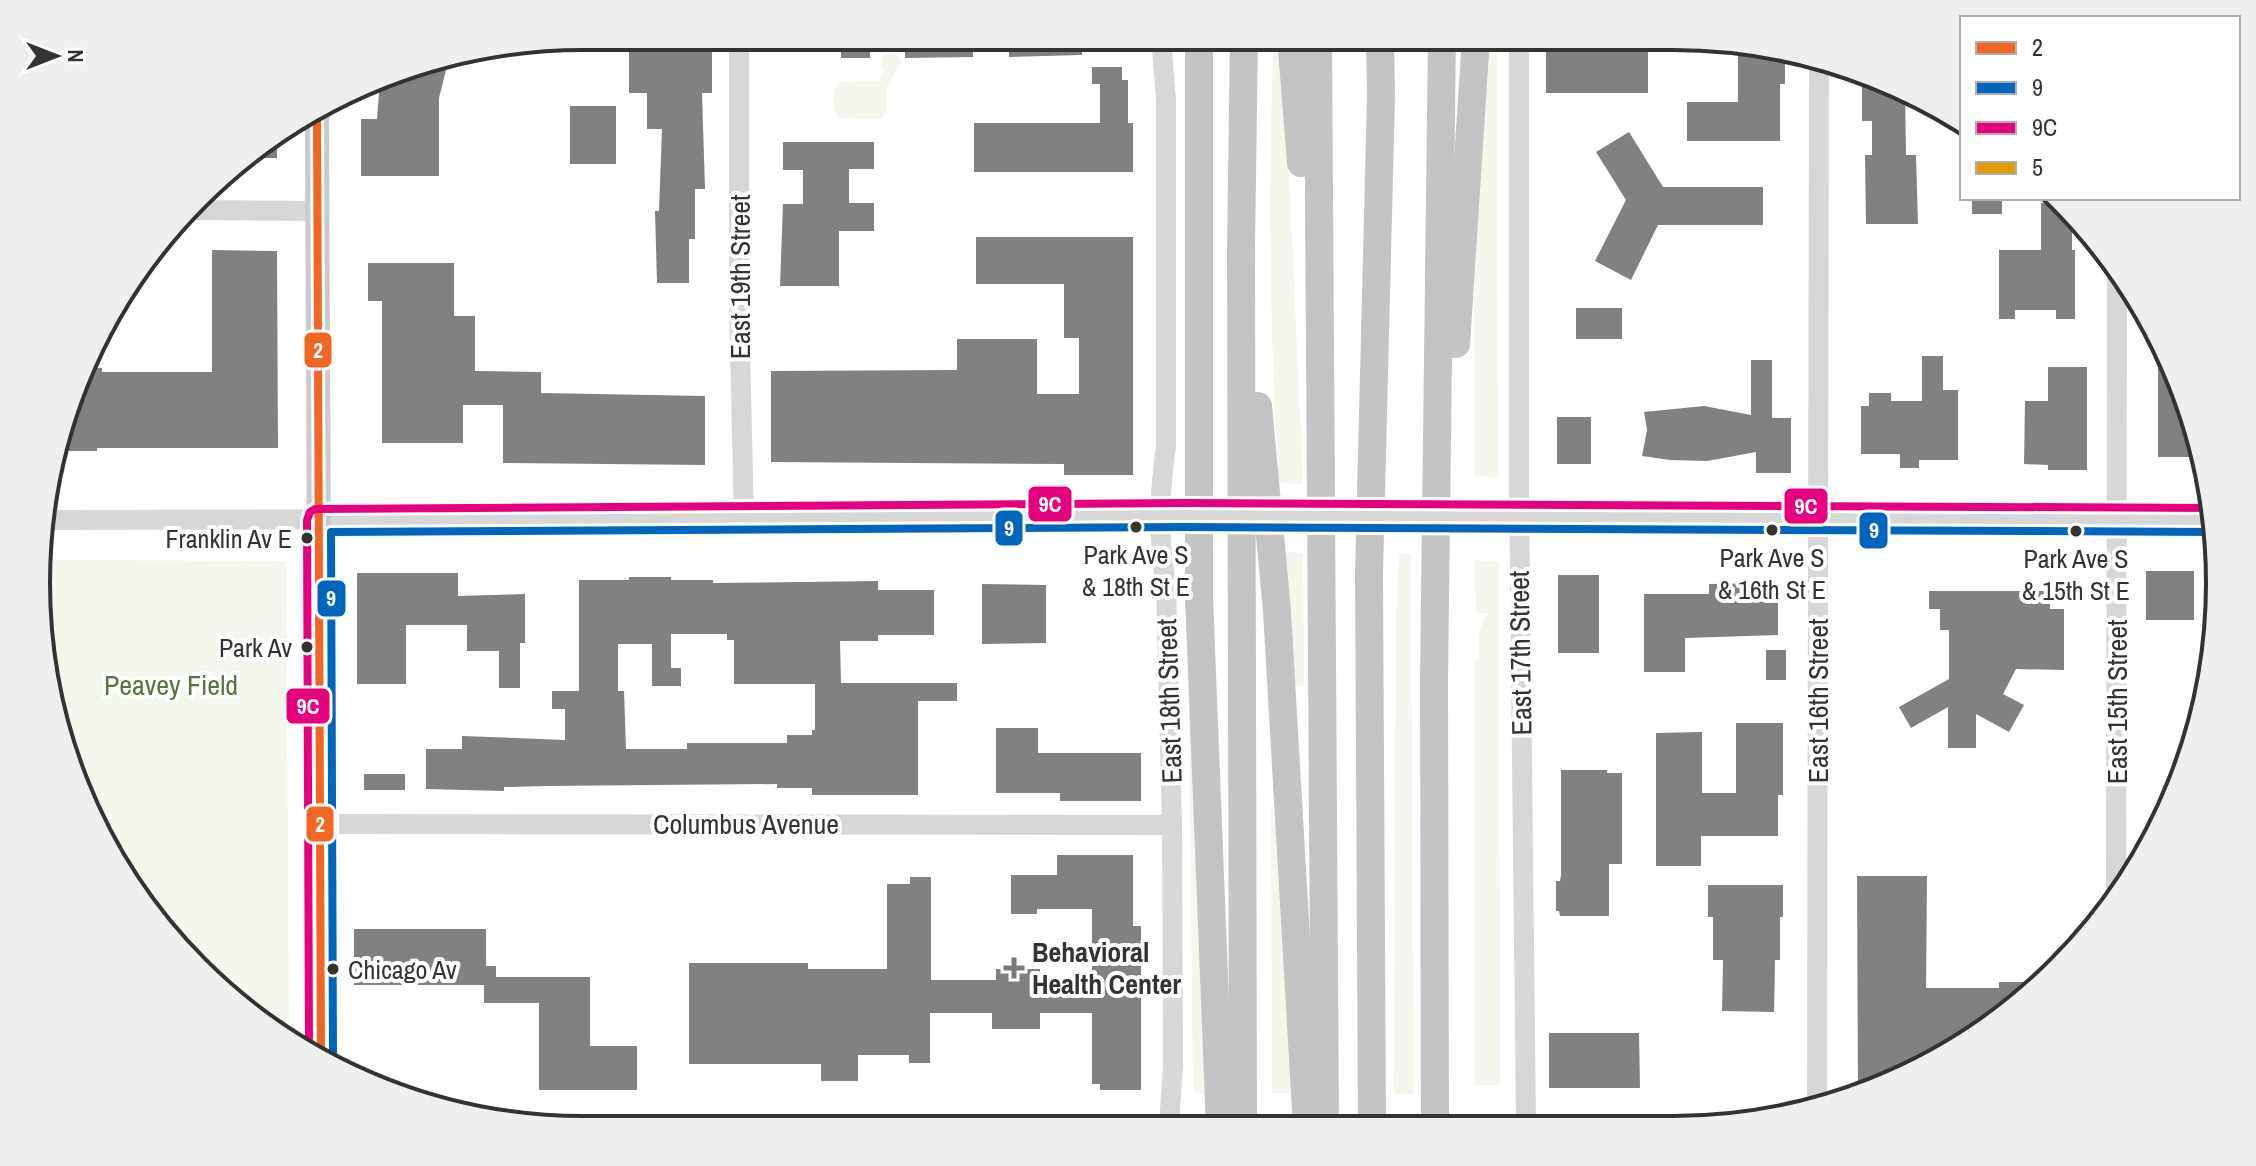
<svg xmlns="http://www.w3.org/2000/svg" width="2256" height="1166" font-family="'Archivo Narrow',sans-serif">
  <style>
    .green { fill: #f3f7ee }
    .building { fill: #818181; fill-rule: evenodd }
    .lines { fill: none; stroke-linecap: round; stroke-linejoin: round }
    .minor { stroke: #d7d7d7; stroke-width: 20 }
    .major { stroke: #cacaca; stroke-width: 24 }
    .highway { stroke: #c4c4c4; stroke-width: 28 }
    .minor-bridge { stroke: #d7d7d7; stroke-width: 20 }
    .bus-1-casing { stroke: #fff; stroke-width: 14 }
    .bus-2-casing { stroke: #fff; stroke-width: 14 }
    .bus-3-casing { stroke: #fff; stroke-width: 14 }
    .bus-4-casing { stroke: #fff; stroke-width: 14 }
    .bus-1 { stroke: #f26522; stroke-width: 8 }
    .bus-2 { stroke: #0065bd; stroke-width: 8 }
    .bus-3 { stroke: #e5007d; stroke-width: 8 }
    .bus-4 { stroke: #e39a05; stroke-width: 8 }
    .bus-dot { fill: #333; stroke: #fff; stroke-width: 3 }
    .poi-dot { fill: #7a7a7a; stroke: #fff; stroke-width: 3 }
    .labels { text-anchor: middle; stroke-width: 8; stroke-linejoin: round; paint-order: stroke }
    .bus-label { font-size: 26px; fill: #333; stroke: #fff }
    .street-label { font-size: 28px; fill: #333; stroke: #fff }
    .park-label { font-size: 28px; fill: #58733c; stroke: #fff }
    .poi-label { font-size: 28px; font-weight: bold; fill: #333; stroke: #fff; text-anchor: start }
    .rim { fill: none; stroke: #333; stroke-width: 4 }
    .line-badge { stroke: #fff; stroke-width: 3 }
    .badge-label { font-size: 22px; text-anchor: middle; font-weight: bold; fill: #fff }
  </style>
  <rect width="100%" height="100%" fill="#fff"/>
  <!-- green -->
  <g class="green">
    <path d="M1274,37H1283L1303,484L1279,483C1270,335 1267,185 1274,37Z"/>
    <path d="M1487,37H1497L1498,477L1475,476L1474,214Z"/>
    <path d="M890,52L897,54L901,62L886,88V112L883,117L877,119L840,118C831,110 831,90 840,82L878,81L884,71L881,64L883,56Z"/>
    <path d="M1284,552L1303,553L1304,686H1293Z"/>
    <path d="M1399,554H1411L1413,1094H1394L1396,614Z"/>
    <path d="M43,560L286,561L289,1041L250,1017L172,944L78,793L37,619Z"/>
    <path d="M1475,560L1499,562L1500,1085H1475V660L1479,658V630L1488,613H1476Z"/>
    <path d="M1189,713L1195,721L1207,1053L1205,1095L1195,1092L1193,1088Z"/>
    <path d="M1271,806L1277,815L1293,1093H1272Z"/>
  </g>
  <!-- building -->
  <g class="building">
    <path d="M629,36H712V93H702L705,189H695V239H689V283H657L655,211H659L662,129H647V93H629Z"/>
    <rect x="841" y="36" width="29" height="22"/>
    <path d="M905,36H973V57L905,58Z"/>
    <path d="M1009,36H1082V55L1009,57Z"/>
    <rect x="1546" y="37" width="102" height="56"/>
    <path d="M1738,49L1785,50V84H1780V141H1687V102H1738Z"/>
    <path d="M449,58L439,98V176H361V119H377L380,80L407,65Z"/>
    <path d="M1092,67H1122V80H1128V123H1133V172H974V123H1100V84H1092Z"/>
    <path d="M1862,73L1905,89L1906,155H1916L1918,224H1866L1865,155H1872V121H1862Z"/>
    <rect x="570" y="106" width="46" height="58"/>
    <path d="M1629,132L1663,187H1763V225H1658L1631,280L1595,261L1626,200L1596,152Z"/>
    <path d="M277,135V158H242L250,149Z"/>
    <path d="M783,142H874V169H849V203H874V231H839V286H780L783,204H803V170H783Z"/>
    <rect x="1972" y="198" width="30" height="16"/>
    <path d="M2041,203H2063L2072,211V250H2075V319H2056V310H2015V319H1999V250H2041Z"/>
    <path d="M976,237H1133V475H1064V464L771,462V371L957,370V339H1037V394H1079V338H1064V284H976Z"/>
    <path d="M212,250L277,251L278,448H97V451H69V414H80V385L88,368H102V372H212Z"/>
    <path d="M368,263H454V316H475V371L541,372V393L705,396V465L503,463V405H463V443H382V301H368Z"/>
    <rect x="1576" y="308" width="46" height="31"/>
    <path d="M2158,335L2191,408L2203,457H2158Z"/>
    <path d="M1922,356H1943V390H1958V460H1919V468H1900V454H1861V406H1869V393H1891V401H1922Z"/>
    <path d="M1751,360H1772V418H1791V473H1756V452L1707,461L1670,460L1642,456L1647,430L1644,412L1704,406L1751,415Z"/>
    <path d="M2048,367H2087V470H2048V465L2024,464L2025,401H2048Z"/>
    <rect x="1557" y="417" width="34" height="47"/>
    <rect x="2146" y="571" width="48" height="49"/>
    <path d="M357,573H458V596L525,594V643H520V688H499V651H467V625H406V684H357Z"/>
    <rect x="1558" y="575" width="41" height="78"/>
    <path d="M629,577H671V580H713V583L878,581V590H934V635H878V641H840L841,683H957V701H918V795H812V788H777V784L547,786L504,787V791L426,789V749H462V736L565,740V709H552V691H579V580H629ZM671,634H727V640H734V684H815V730H812V735H787V743H687V749H626L624,691H618V644H652V686H681V668H671Z"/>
    <path d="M1778,583V635L1685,638V672H1644V594H1709V584Z"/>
    <path d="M982,584L1046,585V643L982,644Z"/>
    <path d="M1929,591H2050V609H2064V670L2016,669L2003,694L2024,705L2009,732L1976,714V748H1948V707L1911,728L1899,707L1949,679V630H1940V609H1929Z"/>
    <rect x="1766" y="650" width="20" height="30"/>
    <path d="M1736,723H1783V795H1778V836H1701V866H1656V733L1702,732V793H1736Z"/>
    <path d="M996,728H1038V753H1141V801H1060V793H996Z"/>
    <path d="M1561,770H1607V773H1622V864H1609V916H1560L1559,911H1556V881H1560L1561,875Z"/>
    <rect x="364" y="774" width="41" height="16"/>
    <path d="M1057,855H1133V926H1141V1090H1100V1084H1092V1013H1040V1029H992V1013H930V1063H909V1055H858V1081H821V1064H689V963H808V969H887V884H910V877H931V980H996V969H1040V980H1092V909H1037V914H1011V875H1057Z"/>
    <path d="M1857,876H1927L1926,988H1999V982H2040L1977,1038L1877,1090H1858Z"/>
    <path d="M1708,885H1783V917H1780V960H1775L1774,1012L1722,1011L1723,960H1713V917H1708Z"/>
    <path d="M354,929H486V966H496V977H590V1046H637V1090H539V1003H484V985H354Z"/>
    <path d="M1549,1033H1639L1640,1088H1549Z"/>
  </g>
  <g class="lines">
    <!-- minor -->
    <g class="minor">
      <path d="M739,36V306L744,519"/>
      <path d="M1161,37L1166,100V446C1159,493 1158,539 1166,585L1172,825L1173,1065L1169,1126"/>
      <path d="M1519,37V486L1526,1126"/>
      <path d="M193,210L317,211"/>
      <path d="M1508,515L2216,520"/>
      <path d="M47,520L1054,518L1184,515"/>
      <path d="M320,824L1172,825"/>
      <path d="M2116,896L2117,269"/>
      <path d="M1817,1106L1819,57"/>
      <path d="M537,1127L1181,1126"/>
    </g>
    <!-- major -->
    <path class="major" d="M317,113L321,1061"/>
    <!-- highway -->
    <g class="highway">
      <path d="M1199,37V597L1220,1127"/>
      <path d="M1291,37L1301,163"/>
      <path d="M1318,37L1325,1127"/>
      <path d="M1456,344L1476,37"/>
      <path d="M1258,406L1277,611L1307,1127"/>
      <path d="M1372,1126L1369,574L1381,96L1380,37"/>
      <path d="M1435,1126L1434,680L1442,37"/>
      <path d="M1243,1127L1241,250L1244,37"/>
    </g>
    <!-- minor-bridge -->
    <g class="minor-bridge">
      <path d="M1184,515H1499"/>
      <path d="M1193,1127H1235"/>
    </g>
    <!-- bus-1 casing -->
    <g class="bus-1-casing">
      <path id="bus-1" d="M317,113L321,1061"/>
    </g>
    <!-- bus-2 casing -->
    <g class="bus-2-casing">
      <path id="bus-2" d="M333,1061L331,532L1184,527L2216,532"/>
    </g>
    <!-- bus-3 casing -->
    <g class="bus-3-casing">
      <path id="bus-3" d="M309,1054L307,520L310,512L315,509L1184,503L2214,508"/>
    </g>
    <!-- bus-4 casing -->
    <g class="bus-4-casing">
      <path id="bus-4" d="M537,1127H1164"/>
    </g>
    <!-- bus-1 -->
    <use href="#bus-1" class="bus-1"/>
    <!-- bus-2 -->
    <use href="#bus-2" class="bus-2"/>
    <!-- bus-3 -->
    <use href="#bus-3" class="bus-3"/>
    <!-- bus-4 -->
    <use href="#bus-4" class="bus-4"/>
  </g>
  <!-- markers -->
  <g class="bus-dot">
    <circle cx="1136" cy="527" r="7"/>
    <circle cx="1772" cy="530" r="7"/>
    <circle cx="2076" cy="531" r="7"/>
    <circle cx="307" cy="538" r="7"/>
    <circle cx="307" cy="647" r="7"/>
    <circle cx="333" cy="969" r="7"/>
  </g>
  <path class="poi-dot" d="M1010 956h8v8h8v8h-8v8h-8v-8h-8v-8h8z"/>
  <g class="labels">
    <!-- bus labels -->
    <g class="bus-label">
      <text x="292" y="548" text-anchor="end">Franklin Av E</text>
      <text x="1136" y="564">Park Ave S<tspan x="1136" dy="32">&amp; 18th St E</tspan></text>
      <text x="1772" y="567">Park Ave S<tspan x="1772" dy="32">&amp; 16th St E</tspan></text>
      <text x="2076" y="568">Park Ave S<tspan x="2076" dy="32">&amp; 15th St E</tspan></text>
      <text x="292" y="657" text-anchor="end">Park Av</text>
      <text x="348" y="979" text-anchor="start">Chicago Av</text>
    </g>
    <!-- street labels -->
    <g class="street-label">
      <text transform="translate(740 277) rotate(-90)" y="10">East 19th Street</text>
      <text transform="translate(1520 653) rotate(-91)" y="10">East 17th Street</text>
      <text transform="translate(1169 701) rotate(-92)" y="10">East 18th Street</text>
      <text transform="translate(1818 701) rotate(-90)" y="10">East 16th Street</text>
      <text transform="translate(2117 702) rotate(-90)" y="10">East 15th Street</text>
      <text x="746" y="834">Columbus Avenue</text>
    </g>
    <!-- park labels -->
    <g class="park-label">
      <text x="171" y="695">Peavey Field</text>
    </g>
    <!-- poi labels -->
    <g class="poi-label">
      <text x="1032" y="962">Behavioral<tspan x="1032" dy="32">Health Center</tspan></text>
    </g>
  </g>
  <!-- crop -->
  <path d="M0 0H2256V1166H0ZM583 50H1673A533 533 0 0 1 2206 583V583A533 533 0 0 1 1673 1116H583A533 533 0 0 1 50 583V583A533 533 0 0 1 583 50Z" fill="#efefef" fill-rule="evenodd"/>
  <path class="rim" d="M583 50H1673A533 533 0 0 1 2206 583V583A533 533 0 0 1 1673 1116H583A533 533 0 0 1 50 583V583A533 533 0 0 1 583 50Z"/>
  <g class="line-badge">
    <rect x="303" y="331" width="30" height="38" rx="8" fill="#f26522"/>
    <rect x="1027" y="485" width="46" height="38" rx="8" fill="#e5007d"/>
    <rect x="1783" y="487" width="46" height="38" rx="8" fill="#e5007d"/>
    <rect x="994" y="509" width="30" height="38" rx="8" fill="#0065bd"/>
    <rect x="1858" y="511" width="31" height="39" rx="8" fill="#0065bd"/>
    <rect x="316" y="579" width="31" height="39" rx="8" fill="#0065bd"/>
    <rect x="285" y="687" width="46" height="38" rx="8" fill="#e5007d"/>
    <rect x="305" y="805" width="30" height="38" rx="8" fill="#f26522"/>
  </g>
  <g class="badge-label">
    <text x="318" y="358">2</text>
    <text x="1050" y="512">9C</text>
    <text x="1806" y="514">9C</text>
    <text x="1009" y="536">9</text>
    <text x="1874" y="538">9</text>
    <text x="331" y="606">9</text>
    <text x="308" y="714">9C</text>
    <text x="320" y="832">2</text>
  </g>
  <!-- legend -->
  <rect x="1960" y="16" width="280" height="184" fill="#ffffff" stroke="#adadad" stroke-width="2"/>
  <rect x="1976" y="42" width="40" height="12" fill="#f26522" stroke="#adadad" stroke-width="2"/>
  <text x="2032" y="56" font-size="24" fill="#333333">2</text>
  <rect x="1976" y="82" width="40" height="12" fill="#0065bd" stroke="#adadad" stroke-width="2"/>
  <text x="2032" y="96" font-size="24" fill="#333333">9</text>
  <rect x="1976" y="122" width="40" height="12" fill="#e5007d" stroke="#adadad" stroke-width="2"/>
  <text x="2032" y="136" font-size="24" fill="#333333">9C</text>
  <rect x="1976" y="162" width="40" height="12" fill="#e39a05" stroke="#adadad" stroke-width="2"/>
  <text x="2032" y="176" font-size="24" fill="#333333">5</text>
  <!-- north arrow -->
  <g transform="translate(56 56) rotate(90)" stroke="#ffffff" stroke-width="6" paint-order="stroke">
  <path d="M0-6L14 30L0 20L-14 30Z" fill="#333333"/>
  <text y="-12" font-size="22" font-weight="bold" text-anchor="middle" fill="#333333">N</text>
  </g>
</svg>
